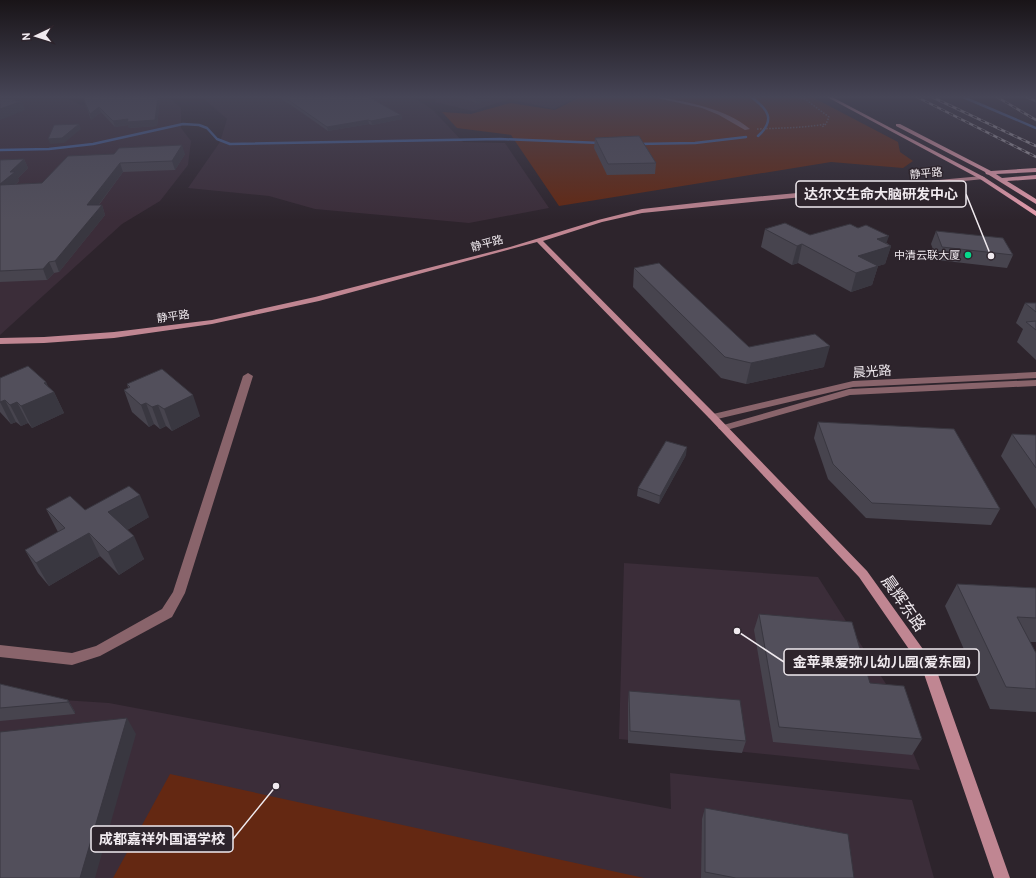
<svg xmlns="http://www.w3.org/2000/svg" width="1036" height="878" font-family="Overpass,'Noto Sans SC',sans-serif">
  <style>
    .built { fill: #3b2d39 }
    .green { fill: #642812 }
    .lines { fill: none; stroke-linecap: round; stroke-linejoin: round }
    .stream { stroke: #4465a4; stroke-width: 2.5 }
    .path { stroke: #6b626a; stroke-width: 1.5; stroke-dasharray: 1.5 1.5; stroke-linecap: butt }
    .street { fill: #89646b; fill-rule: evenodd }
    .secondary { fill: #c08692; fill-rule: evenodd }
    .primary { fill: #eba0b0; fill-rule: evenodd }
    .rail-casing { stroke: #aba4aa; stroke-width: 2.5 }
    .rail { stroke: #2d242c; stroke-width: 1.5; stroke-dasharray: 4.5; stroke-linecap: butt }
    .wall { fill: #47444e }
    .shaded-wall { fill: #393740 }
    .building { fill: #524f5b; stroke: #393740 }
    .poi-dot { fill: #06d98b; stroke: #2d242c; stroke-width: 1.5 }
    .labels { text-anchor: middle; stroke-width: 3; stroke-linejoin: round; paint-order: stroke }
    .far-street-label { font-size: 11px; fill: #f0eaef; stroke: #2d242c }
    .far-poi-label { font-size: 11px; fill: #f0eaef; stroke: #2d242c; text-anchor: end }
    .street-label { font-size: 13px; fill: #f0eaef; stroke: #2d242c }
    .near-street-label { font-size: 16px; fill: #f0eaef; stroke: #2d242c }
    .leader { fill: none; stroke: #f0eaef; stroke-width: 1.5 }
    .callout-dot { fill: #f0eaef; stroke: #2d242c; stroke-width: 1.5 }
    .callout { fill: #2d242c; stroke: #f0eaef; stroke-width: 1.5 }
    .callout-label { font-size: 14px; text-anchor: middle; font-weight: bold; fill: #f0eaef }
  </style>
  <rect width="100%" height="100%" fill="#2d242c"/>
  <!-- built -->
  <g class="built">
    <path d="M21,97H64L81,105L146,97H169L181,108V128L191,141L188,165L160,201L122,224L0,335V98Z"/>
    <path d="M202,97H413L433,110L463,142L505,143L549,208L469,223L315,209L269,196L188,188L220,142L227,119Z"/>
    <path d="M436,97H578L554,109L509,99L473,111L435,102Z"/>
    <path d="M624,563L818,577L886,684L920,770L619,739Z"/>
    <path d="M0,696L109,703L671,809L670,773L912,800L934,878H0Z"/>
  </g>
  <!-- green -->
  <g class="green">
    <path d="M580,97H812L898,142L900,152L913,161L903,168L831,162L559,206L511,135L457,128L442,112L471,114L510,103L555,110Z"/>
    <path d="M170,774L644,878H113Z"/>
  </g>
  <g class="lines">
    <!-- stream -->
    <g class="stream">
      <path d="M751,97C768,109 776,120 758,136"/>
      <path d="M963,97L1036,128"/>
      <path d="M637,144L695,143L746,137"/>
      <path d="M0,150L49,149L93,144L183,124L199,125L207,128L217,139L230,144L500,139L601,143"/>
    </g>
    <!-- path -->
    <g class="path">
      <path d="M798,97L805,99L829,117L826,124L822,127"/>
      <path d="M757,129C781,128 803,128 826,124"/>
    </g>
    <!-- street -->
    <g class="street">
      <path d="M653,97H660C690,103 725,108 750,129L745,130L719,115L702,108Z"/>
      <path d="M1036,372V378L853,387L713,420L708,417L713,414L853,381Z"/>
      <path d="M248,373L253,376L185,593L172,617L100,656L72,665L0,657V645L72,653L96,646L162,609L173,592L243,376Z"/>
      <path d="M1036,380V386L850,395L723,431L718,428L720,426L849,389Z"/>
    </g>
    <!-- secondary -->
    <path class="secondary" d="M982,176L985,178L984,179L642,213L602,222L543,241L716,415L867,571L935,666L1010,878H994L922,668L859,577L710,419L537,242L319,301L212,324L114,338L44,343L0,344V338L44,337L114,332L212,320L315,297L510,247L598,220L642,209L722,200Z"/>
    <!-- primary -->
    <g class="primary">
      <path d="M827,97H832L984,177L1036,211V216L980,179Z"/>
      <path d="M896,124H900L991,171L1036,168V172L996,174L1002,178L1036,175V179L1007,181L1036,199V204L989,175L986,174L985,172L896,126Z"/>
    </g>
    <!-- rail casing -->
    <g class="rail-casing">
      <g id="rail">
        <path d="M917,97L1036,157"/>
        <path d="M932,97L1036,146"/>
        <path d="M997,97L1036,120"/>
        <path d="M1027,97L1036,101"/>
      </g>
    </g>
    <!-- rail -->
    <use href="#rail" class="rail"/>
  </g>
  <!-- wall -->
  <g class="wall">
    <path d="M85,97H160L157,126L129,128L128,125L115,127L101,112L91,120L84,100Z"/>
    <path d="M278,97H369L401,115L402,119L372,125L369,124L328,131L291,105Z"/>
    <path d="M455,97H498L476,104L475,102Z"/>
    <path d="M556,97H569L565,98Z"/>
    <path d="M595,138L656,163L655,174L607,175L594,148Z"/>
    <path d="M185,154L175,170L123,172L99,205H102L105,215L59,272L54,273L47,280L0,282V160L24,159L28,168L18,178L19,181L15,185L42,183L68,156Z"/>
    <path d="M765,229L810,235L887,243L891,246L885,264L878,266L872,285L851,292L798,263L792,265L761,247Z"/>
    <path d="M936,231L1013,255L1007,268L937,260L931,244Z"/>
    <path d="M634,268L749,347L824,367L746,384L721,378L633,287Z"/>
    <path d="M1025,303H1036V360L1017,342L1023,329L1016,323Z"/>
    <path d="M0,378L46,382L48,387L54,392L64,413L32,428L28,423L21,426L16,422L11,424L0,412Z"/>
    <path d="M127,384L200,416L172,431L166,426L160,429L154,424L149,427L132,412L124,390L128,388Z"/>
    <path d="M818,422L1000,509L991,525L866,518L828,479L814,438Z"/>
    <path d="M1012,434L1036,435V509L1001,456Z"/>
    <path d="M686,455L659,504L637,496L638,488Z"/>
    <path d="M46,509L85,510L149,517L127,530L144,559L119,575L100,556L49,586L38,573L25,550L58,532Z"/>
    <path d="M957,584L1036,588V642H1030L1036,653V712L990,709L945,606Z"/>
    <path d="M759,614L870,683L922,739L912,755L773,742L754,630Z"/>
    <path d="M0,684L68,700L75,712V714L0,721Z"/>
    <path d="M629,691L746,741L742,753L628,743V703Z"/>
    <path d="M705,808L854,878H701L702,819Z"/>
  </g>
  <!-- shaded-wall -->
  <g class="shaded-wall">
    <path d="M158,97H160L157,126L129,128L128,125L115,127L113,121L128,119Z"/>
    <path d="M475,97H498L476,104Z"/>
    <path d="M22,101L25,110L0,120V109Z"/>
    <path d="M99,107L101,112L91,120L90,114Z"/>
    <path d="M401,115L402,119L372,125L371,121Z"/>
    <path d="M368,120L369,124L328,131L327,127Z"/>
    <path d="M79,124L81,129L64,143L50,144L48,139Z"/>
    <path d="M182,145L185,154L175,170L172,161Z"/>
    <path d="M24,159L28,168L18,178L19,181L2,195L0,189V184L10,172Z"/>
    <path d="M120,163L123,172L91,215L87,205Z"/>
    <path d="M102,205L105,215L59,272L55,261Z"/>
    <path d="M889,236L885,247L891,246L885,264L878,266L872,285L851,292L856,273L858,256L877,239Z"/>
    <path d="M802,244L798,263L792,265L797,246Z"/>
    <path d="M49,262L54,273L47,280L43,269Z"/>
    <path d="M830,346L824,367L746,384L751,363Z"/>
    <path d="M46,382L51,393L54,392L64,413L32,428L21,406L44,383Z"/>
    <path d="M193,395L200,416L172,431L164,409Z"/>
    <path d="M5,400L16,422L11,424L0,402Z"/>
    <path d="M17,402L28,423L21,426L10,405Z"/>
    <path d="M146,403L154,424L149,427L141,405Z"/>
    <path d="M158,405L166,426L160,429L152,407Z"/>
    <path d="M687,447L686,455L659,504L660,496Z"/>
    <path d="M140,495L149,517L119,535L108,512Z"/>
    <path d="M89,533L100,556L49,586L36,563Z"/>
    <path d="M134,536L144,559L119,575L108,552Z"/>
    <path d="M68,700L75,712V714L68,702Z"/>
    <path d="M127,718L136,734L95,878H80Z"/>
  </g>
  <!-- building -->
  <g class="building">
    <path d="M85,97H158L155,120L127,122L128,119L113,121L99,107L90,114L84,100Z"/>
    <path d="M284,97H369L401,115L371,121L368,120L327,127Z"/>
    <path d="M0,98L22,101L0,109Z"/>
    <path d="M79,124L62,138L48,139L54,125Z"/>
    <path d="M639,136L656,163L608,164L595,138Z"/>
    <path d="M182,145L172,161L120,163L87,205H102L55,261L49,262L43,269L0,271V185L42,183L68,156L114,154L119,148Z"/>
    <path d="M24,159L10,172H15L0,184V160Z"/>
    <path d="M785,223L810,235L850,224L858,228L866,225L889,236L877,239L891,246L858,256L878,266L856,273L802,244L797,246L765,229Z"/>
    <path d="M936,231L1003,238L1013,255L942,247Z"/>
    <path d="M659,263L749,347L815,334L830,346L751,363L725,357L634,268Z"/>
    <path d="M1025,303H1036V312Z"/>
    <path d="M1036,321V330L1026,322Z"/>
    <path d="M28,366L46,382L44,383L54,392L21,406L17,402L10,405L5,400L0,402V378Z"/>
    <path d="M162,369L193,395L164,409L158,405L152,407L146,403L141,405L124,390L130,387L127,384Z"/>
    <path d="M818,422L954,429L1000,509L872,503L833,464Z"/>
    <path d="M1012,434L1036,435V468Z"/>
    <path d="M666,441L687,447L660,496L638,488Z"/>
    <path d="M129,486L140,495L108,512L134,536L108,552L89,533L36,563L25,550L65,528L46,509L70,496L85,510Z"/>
    <path d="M957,584L1036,588V618L1017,617L1036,653V689L1006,687Z"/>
    <path d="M759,614L852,622L870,683L904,686L922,739L779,727Z"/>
    <path d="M0,684L68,700V702L0,708Z"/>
    <path d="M629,691L740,700L746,741L630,731Z"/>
    <path d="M127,718L80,878H0V732Z"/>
    <path d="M705,808L848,834L854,878H736L705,872Z"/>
  </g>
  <!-- sky -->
  <linearGradient id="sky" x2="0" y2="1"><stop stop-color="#191418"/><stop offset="0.44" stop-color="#464556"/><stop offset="1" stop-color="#464556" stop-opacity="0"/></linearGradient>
  <rect width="1036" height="220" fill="url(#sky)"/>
  <!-- markers -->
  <circle class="poi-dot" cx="968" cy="255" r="4"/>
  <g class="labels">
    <!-- far-street labels -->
    <g class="far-street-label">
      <text transform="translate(926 173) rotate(-5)" y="4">静平路</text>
      <text transform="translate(487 243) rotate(-15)" y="4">静平路</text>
      <text transform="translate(173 316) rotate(-8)" y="4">静平路</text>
    </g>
    <!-- far-poi labels -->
    <g class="far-poi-label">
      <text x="960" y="259">中清云联大厦</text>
    </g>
    <!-- street labels -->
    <g class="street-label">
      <text transform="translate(872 371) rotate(-4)" y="5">晨光路</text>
    </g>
    <!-- near-street labels -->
    <g class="near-street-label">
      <text transform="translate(904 603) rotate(55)" y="6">晨辉东路</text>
    </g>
  </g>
  <!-- callouts -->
  <path class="leader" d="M991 256L966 194M737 631L784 662M276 786L233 839"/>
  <g class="callout-dot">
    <circle cx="991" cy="256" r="4"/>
    <circle cx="737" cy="631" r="4"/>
    <circle cx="276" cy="786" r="4"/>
  </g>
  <g class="callout">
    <rect x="796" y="181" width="170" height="26" rx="4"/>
    <rect x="784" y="649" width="195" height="26" rx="4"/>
    <rect x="91" y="826" width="142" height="26" rx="4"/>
  </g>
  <g class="callout-label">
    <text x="881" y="199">达尔文生命大脑研发中心</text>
    <text x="882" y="667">金苹果爱弥儿幼儿园(爱东园)</text>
    <text x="162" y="844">成都嘉祥外国语学校</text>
  </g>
  <!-- north arrow -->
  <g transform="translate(36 36) rotate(266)" stroke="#2d242c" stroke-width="3" paint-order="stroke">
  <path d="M0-3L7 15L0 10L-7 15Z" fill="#f0eaef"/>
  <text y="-6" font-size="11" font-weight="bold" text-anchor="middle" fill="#f0eaef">N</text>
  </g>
</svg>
